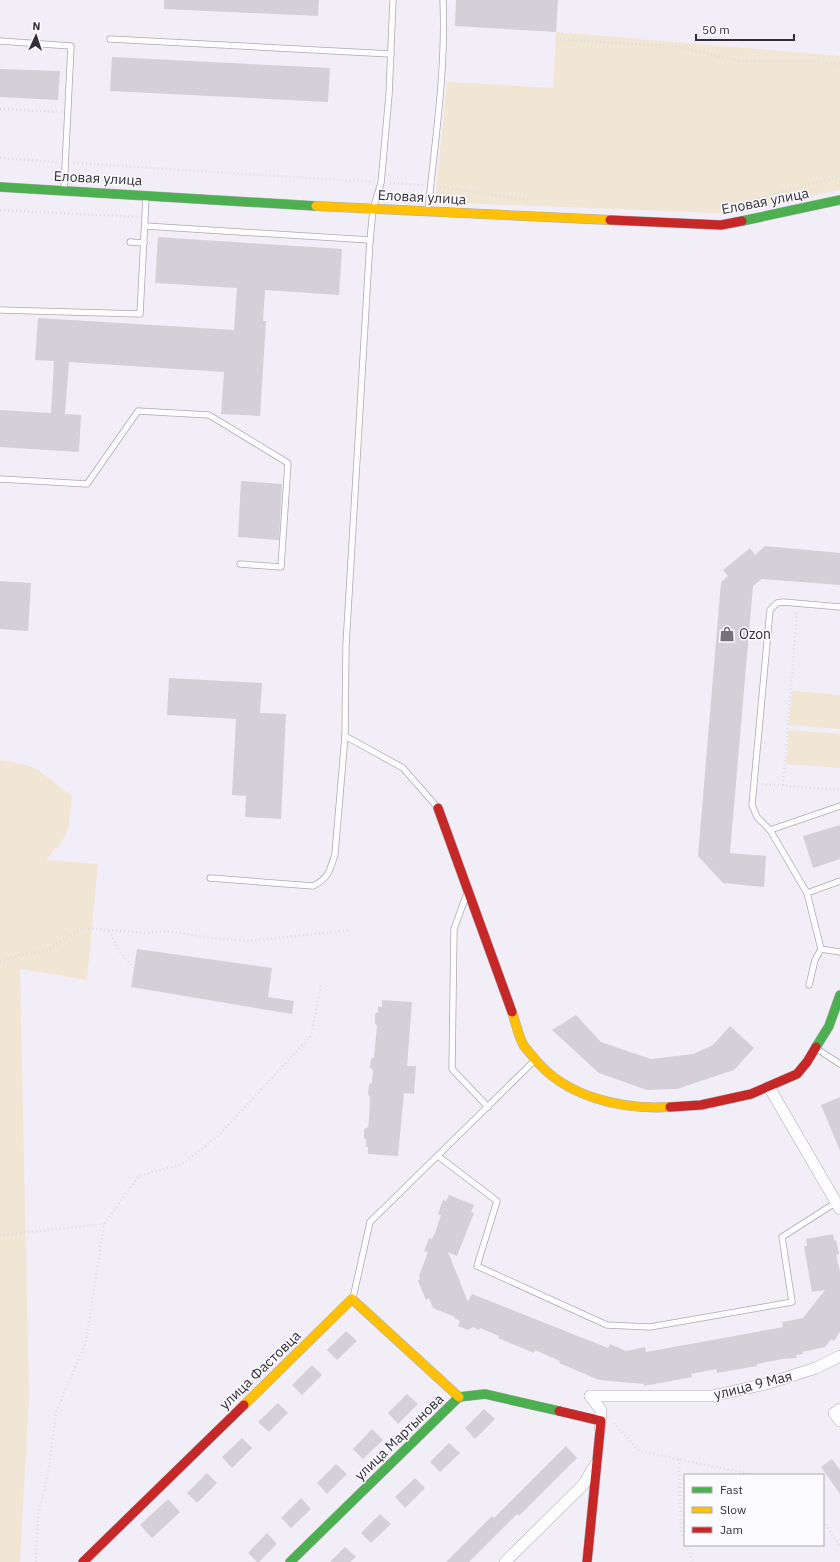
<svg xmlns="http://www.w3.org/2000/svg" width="840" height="1562" font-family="'IBM Plex Sans',sans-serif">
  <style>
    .green { fill: #f1e5d3 }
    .building { fill: #d3d0d8 }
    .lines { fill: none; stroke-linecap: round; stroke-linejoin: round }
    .lane-casing { stroke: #ada9b1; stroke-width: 7 }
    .street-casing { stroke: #ada9b1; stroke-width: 12 }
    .fast-casing { stroke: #ada9b1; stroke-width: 10 }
    .slow-casing { stroke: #ada9b1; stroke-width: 10 }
    .jam-casing { stroke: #ada9b1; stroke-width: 10 }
    .path { stroke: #dedcdf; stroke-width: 2.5; stroke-dasharray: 1 3; stroke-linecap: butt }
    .lane { stroke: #fdfcfe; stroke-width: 5.5 }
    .street { stroke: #fdfcfe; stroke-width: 11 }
    .fast { stroke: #4caf50; stroke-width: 9 }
    .slow { stroke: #ffc107; stroke-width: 9 }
    .jam { stroke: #c62828; stroke-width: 9 }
    .labels { text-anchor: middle; stroke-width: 3; stroke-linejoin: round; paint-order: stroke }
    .street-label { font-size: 14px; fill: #312e35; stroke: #fbfafe }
    .poi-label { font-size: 14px; fill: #312e35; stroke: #fbfafe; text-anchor: start }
  </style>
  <rect width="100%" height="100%" fill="#f2eef8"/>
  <!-- green -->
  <g class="green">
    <path d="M556,32L840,56V190L719,213L435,202L447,82L553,88Z"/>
    <path d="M792,691L840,695V729L789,725Z"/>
    <path d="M789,730L840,734V768L786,764Z"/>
    <path d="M0,760L26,765L38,770L72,796L69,824L65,837L46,860L98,864L87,980L20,969L29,1396L20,1562H0Z"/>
  </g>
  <!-- building -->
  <g class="building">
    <path d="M164,0H319L318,16L164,9Z"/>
    <path d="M456,0H558L556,32L455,26Z"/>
    <path d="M112,57L330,68L328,102L110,91Z"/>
    <path d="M0,69L60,71L58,100L0,97Z"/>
    <path d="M158,237L342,249L339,295L265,290L263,321H266L260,416L221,414L224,372L69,362L65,414L81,415L79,452L0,447V410L51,413L54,361L35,360L38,318L234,330L237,288L155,283Z"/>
    <path d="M241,481L282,484L279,540L238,537Z"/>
    <path d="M765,546L840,553V585L762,579L753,586L730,853L766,856L764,887L723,883L698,856L721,582L728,576L723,570L750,548L755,555Z"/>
    <path d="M0,581L31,583L28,631L0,629Z"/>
    <path d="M169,678L262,683L260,713L286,714L281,819L245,817L246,796L232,795L236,719L167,715Z"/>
    <path d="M840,825V859L813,868L803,836Z"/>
    <path d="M137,949L272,968L268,997L294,1001L292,1014L131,987Z"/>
    <path d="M382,1000L412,1002L407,1066H416L414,1094L404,1093L398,1156L368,1154V1147H366V1140L364,1138V1129L368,1127L369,1120L370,1097L368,1094L369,1085L372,1082L373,1070L370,1068L371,1059L374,1057L377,1026L375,1023V1014L378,1012V1006L382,1007Z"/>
    <path d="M576,1015L601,1042L651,1059L693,1054L713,1045L730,1026L754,1048L734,1070L677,1089L647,1090L599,1073L552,1030Z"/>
    <path d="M840,1097V1151L821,1105Z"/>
    <path d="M449,1195L474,1205L471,1212L474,1213L457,1256L448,1252L468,1302L472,1294L608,1348L610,1344L626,1351L645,1347L646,1352L718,1339L783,1327L782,1322L803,1318L825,1290L812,1292L804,1246H807L806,1239L833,1234L834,1241L836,1240L839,1254L836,1255L840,1271V1332L834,1341L831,1339L825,1347L802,1352L803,1354L796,1355L797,1358L783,1359L757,1364V1366L717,1373L716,1369L691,1374L692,1377L644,1386V1384L599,1380L559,1363L560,1361L535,1350L534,1353L498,1338L499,1336L480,1328L479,1330L473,1327L468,1330L458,1326L460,1321L454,1318L455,1317L433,1308L429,1298L426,1300L418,1281L420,1279L419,1276L428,1252L424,1251L429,1238L432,1239L435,1233L441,1215L438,1214L443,1200L446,1201Z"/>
    <path d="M346,1331L357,1341L337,1360L327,1350Z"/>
    <path d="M312,1365L322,1375L302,1395L292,1385Z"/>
    <path d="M407,1394L418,1404L398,1424L388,1413Z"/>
    <path d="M278,1403L288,1413L269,1432L258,1422Z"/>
    <path d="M484,1409L495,1419L475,1439L465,1428Z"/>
    <path d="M372,1429L383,1440L363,1459L353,1449Z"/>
    <path d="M242,1438L252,1448L232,1468L222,1457Z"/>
    <path d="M449,1443L460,1453L440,1472L430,1462Z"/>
    <path d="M566,1446L577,1458L519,1516L517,1514L469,1562H446L492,1516L494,1518Z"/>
    <path d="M832,1459L840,1470V1494L821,1467Z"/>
    <path d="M336,1464L347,1474L327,1494L317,1483Z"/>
    <path d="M207,1473L217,1483L197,1503L187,1493Z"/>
    <path d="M415,1478L425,1488L405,1508L395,1497Z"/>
    <path d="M301,1498L311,1509L291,1528L281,1518Z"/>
    <path d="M168,1499L180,1512L152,1538L140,1525Z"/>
    <path d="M380,1514L391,1524L371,1543L361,1533Z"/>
    <path d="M267,1533L277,1544L259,1562H257L248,1553Z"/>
    <path d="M345,1547L356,1557L350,1562H330Z"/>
  </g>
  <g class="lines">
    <!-- lane casing -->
    <g class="lane-casing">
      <g id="lane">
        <path d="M110,39L391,54"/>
        <path d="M0,41L71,46L64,189"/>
        <path d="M428,211C435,140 446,71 443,0"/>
        <path d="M145,226L370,240"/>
        <path d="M130,242L144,243"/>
        <path d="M0,310L140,314L146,197"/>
        <path d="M0,479L87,484L138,411L209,415L288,463L281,567L240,564"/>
        <path d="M345,736L403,768L438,808"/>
        <path d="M840,806L770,830L807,893L840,881"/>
        <path d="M770,830L757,817L752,805L770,610L777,603L783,602L840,607"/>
        <path d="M210,878L313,886C329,878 330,870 335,854L345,736L346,645L370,240L373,209L381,183L389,95L393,0"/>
        <path d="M807,893L821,949L840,952"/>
        <path d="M466,896L454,929L452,1069L488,1107"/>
        <path d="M809,985L815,960L821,949"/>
        <path d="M817,1049L840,1064"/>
        <path d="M438,1156L497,1201L477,1266L607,1325L650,1327L792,1302L782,1237L835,1203"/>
        <path d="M353,1298L370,1222L535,1060"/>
      </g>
    </g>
    <!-- street casing -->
    <g class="street-casing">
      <g id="street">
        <path d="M769,1087L840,1209"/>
        <path d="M590,1396H712L766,1384L816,1368L840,1356"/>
        <path d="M590,1396L601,1410L600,1428"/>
        <path d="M840,1409L834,1413L840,1421"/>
        <path d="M505,1562L583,1485L596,1464"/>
      </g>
    </g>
    <!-- fast casing -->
    <g class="fast-casing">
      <g id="fast">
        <path d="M0,187L316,206"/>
        <path d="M742,221L840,200"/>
        <path d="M816,1047L829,1026L840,995"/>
        <path d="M290,1562L459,1397L485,1394L559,1411"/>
      </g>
    </g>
    <!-- slow casing -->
    <g class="slow-casing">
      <g id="slow">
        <path d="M316,206L610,220"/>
        <path d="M512,1012C516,1023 518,1036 524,1046C527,1050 531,1054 534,1058C565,1097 622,1110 670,1107"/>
        <path d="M244,1405L352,1299L459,1397"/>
      </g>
    </g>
    <!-- jam casing -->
    <g class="jam-casing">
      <g id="jam">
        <path d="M610,220L721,225L742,221"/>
        <path d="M438,808L512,1012"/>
        <path d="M670,1107L701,1105L751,1094L797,1074L807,1062L816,1047"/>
        <path d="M559,1411L601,1421L587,1562"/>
        <path d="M83,1562L244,1405"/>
      </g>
    </g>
    <!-- path -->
    <g class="path">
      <path d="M556,39L678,47L741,61H815L840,64"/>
      <path d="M0,109L59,112"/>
      <path d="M0,158L57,162"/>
      <path d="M74,163L373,182"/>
      <path d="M390,183L423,185"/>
      <path d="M440,187L528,200"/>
      <path d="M724,208L840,176"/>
      <path d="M0,210L137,217"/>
      <path d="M762,784L840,790"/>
      <path d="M783,785L797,612"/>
      <path d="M109,931L119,951L134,968"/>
      <path d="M0,962L20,955L45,951L84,928L147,933L166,931L211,938L249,941L351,930"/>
      <path d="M0,1235L104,1224"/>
      <path d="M614,1423L639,1451L755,1475"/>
      <path d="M679,1459L681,1533L685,1542"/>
      <path d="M823,1521L840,1547"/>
      <path d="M686,1545L693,1562"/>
      <path d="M36,1562L38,1515L48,1473L56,1412L86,1342L104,1224L139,1176L182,1164L218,1136L311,1036L321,985"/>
    </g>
    <!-- lane -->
    <use href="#lane" class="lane"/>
    <!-- street -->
    <use href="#street" class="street"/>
    <!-- fast -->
    <use href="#fast" class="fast"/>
    <!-- slow -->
    <use href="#slow" class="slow"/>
    <!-- jam -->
    <use href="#jam" class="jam"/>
  </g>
  <!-- icons -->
  <defs>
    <g id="shop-bare" transform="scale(1.2)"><path d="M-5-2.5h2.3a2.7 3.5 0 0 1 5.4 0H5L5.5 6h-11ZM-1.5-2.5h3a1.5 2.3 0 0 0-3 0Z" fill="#757179" stroke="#fbfafe" stroke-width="2.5" paint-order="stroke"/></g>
  </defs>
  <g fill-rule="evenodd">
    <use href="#shop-bare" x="727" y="634"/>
  </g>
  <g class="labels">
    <!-- street labels -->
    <g class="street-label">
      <text transform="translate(98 178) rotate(3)" y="5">Еловая улица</text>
      <text transform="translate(422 197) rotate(3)" y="5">Еловая улица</text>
      <text transform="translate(765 201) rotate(-11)" y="5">Еловая улица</text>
      <text transform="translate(260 1370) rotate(-44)" y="5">улица Фастовца</text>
      <text transform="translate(753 1385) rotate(-14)" y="5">улица 9 Мая</text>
      <text transform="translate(399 1437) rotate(-44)" y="5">улица Мартынова</text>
    </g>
    <!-- poi labels -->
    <g class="poi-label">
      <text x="739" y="639">Ozon</text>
    </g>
  </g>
  <!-- legend -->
  <rect x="684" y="1474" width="140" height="72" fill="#fbfafe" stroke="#aaa8ae"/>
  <rect x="692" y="1487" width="20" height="6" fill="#4caf50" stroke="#aaa8ae"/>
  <text x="720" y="1494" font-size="12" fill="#312e35">Fast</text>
  <rect x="692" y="1507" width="20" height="6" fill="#ffc107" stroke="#aaa8ae"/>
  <text x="720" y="1514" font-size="12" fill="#312e35">Slow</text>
  <rect x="692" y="1527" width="20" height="6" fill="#c62828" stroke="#aaa8ae"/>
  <text x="720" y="1534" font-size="12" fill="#312e35">Jam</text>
  <!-- north arrow -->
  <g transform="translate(36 36) rotate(3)" stroke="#fbfafe" stroke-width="3" paint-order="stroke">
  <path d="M0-3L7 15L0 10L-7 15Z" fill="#312e35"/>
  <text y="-6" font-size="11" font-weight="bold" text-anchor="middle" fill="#312e35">N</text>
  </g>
  <!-- scale -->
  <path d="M696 34v6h98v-6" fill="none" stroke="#312e35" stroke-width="2"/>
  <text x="702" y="34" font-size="12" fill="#312e35" stroke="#fbfafe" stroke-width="3" paint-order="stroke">50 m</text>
</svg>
